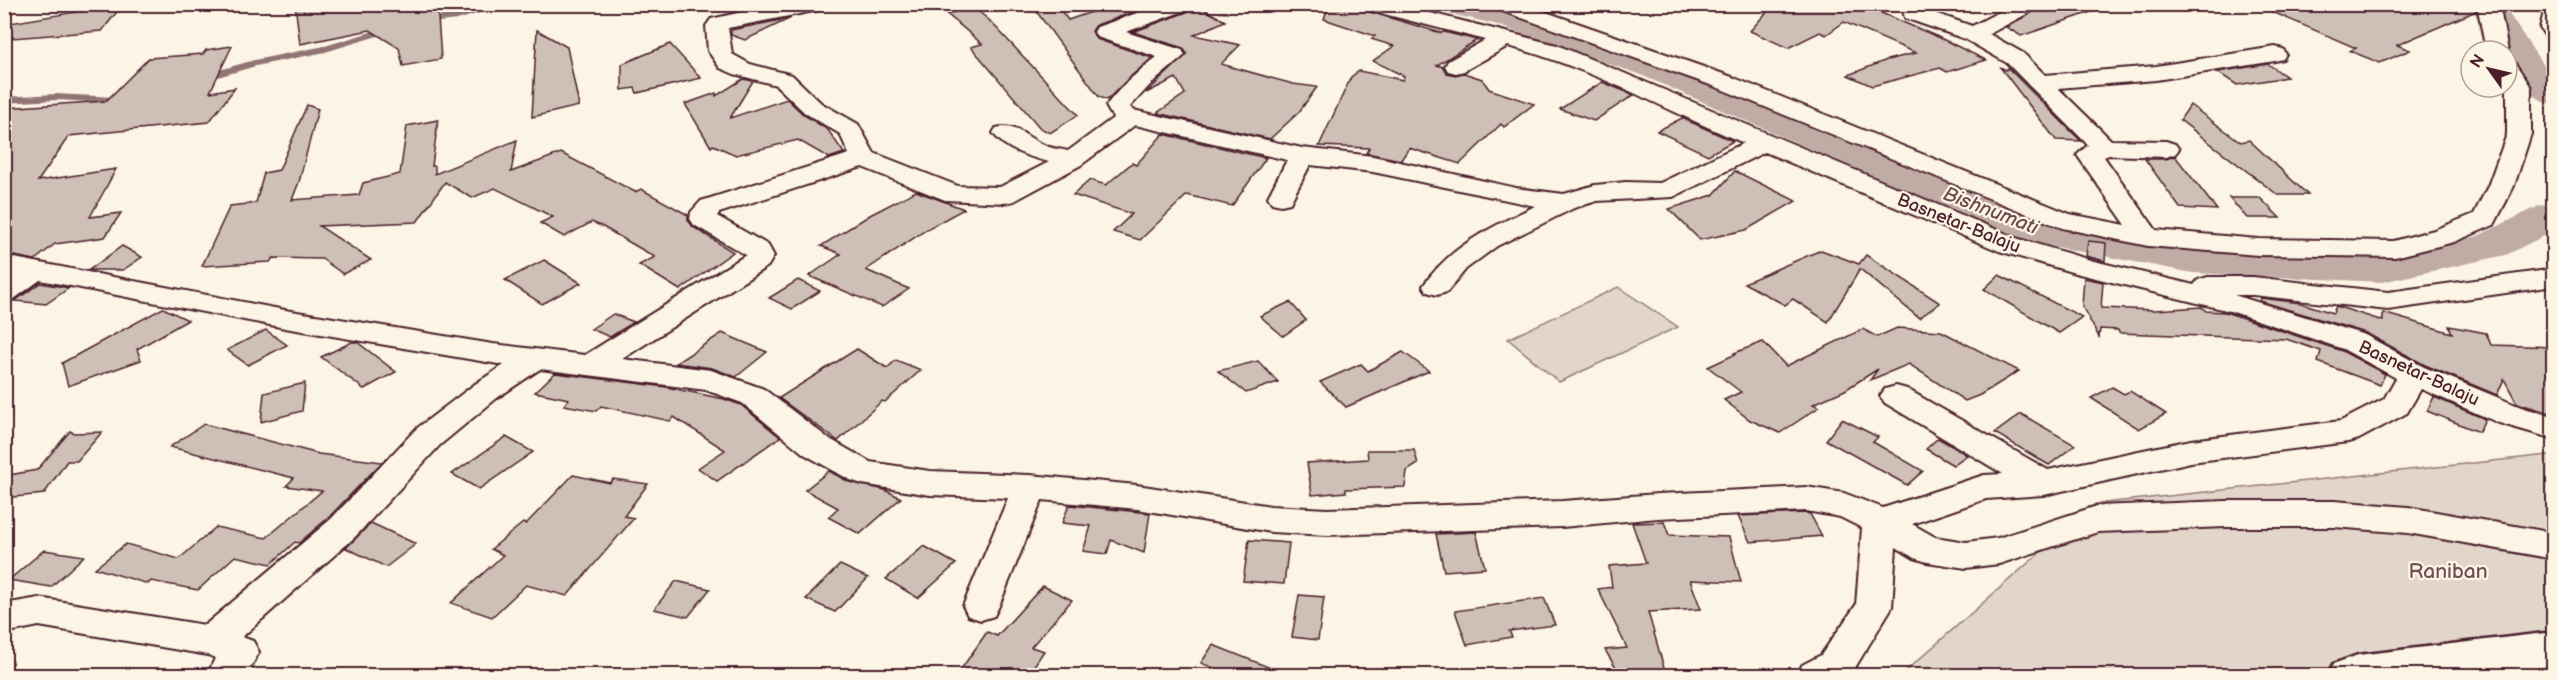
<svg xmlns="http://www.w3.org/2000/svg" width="2558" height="680" font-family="'Balsamiq Sans',sans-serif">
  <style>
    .green { fill: #e2d5ca; stroke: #967a7a; stroke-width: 1.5 }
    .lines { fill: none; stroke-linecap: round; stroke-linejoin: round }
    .stream { stroke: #917474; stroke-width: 6 }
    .river { fill: #c0aca5; fill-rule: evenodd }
    .building { fill: #cfc0b7; stroke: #4a1f2b; stroke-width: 1.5 }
    .minor-casing { stroke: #4a1f2b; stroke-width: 4 }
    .major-casing { stroke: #4a1f2b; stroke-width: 5 }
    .minor { fill: #fcf5e5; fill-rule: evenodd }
    .major { fill: #fcf5e5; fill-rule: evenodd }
    .labels { text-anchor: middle; stroke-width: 4.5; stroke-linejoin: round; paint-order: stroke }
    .street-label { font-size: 18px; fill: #4a1f2b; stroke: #fcf5e5 }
    .water-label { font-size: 20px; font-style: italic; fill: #6d4950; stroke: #fcf5e5 }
    .near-park-label { font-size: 21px; fill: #704c53; stroke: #fcf5e5 }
  </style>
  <rect width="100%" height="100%" fill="#fcf5e5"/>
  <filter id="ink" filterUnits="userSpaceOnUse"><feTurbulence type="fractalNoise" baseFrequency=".0167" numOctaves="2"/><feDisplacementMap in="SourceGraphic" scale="12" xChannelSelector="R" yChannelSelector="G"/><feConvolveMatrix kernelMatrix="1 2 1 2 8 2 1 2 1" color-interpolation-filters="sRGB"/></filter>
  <g filter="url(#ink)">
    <!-- green -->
    <g class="green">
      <path d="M1618,287L1678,327L1559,382L1508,339Z"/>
      <path d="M2548,455H2553V675L1900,676L2095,504Z"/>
    </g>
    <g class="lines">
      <!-- stream -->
      <g class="stream">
        <path d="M430,20L457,17L499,4"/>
        <path d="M210,76L255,63L325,49L384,31"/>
        <path d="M4,100L56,97L114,100"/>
      </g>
      <!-- river -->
      <g class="river">
        <path d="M1435,4H1495L1517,10L1667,59L2041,218L2193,247L2382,256L2478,236L2539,206L2554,203V231L2506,255L2382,282L2193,273L2030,242L2015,238L1641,75L1494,24L1439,11Z"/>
        <path d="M2475,4H2508L2507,11L2541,62L2554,74V105C2537,101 2514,82 2508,65C2506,61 2507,55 2507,51H2499L2473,11Z"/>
      </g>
    </g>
    <!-- building -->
    <g class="building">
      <path d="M123,4L102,31L12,38L10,23Z"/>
      <path d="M295,4H378L379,12L419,4H437L441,59L403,66L399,48L370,30L300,44Z"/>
      <path d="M1031,4H1056L1068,20L1106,7L1111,10L1129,4H1155L1096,25L1092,31L1096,39L1152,58L1129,78L1107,100L1099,97Z"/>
      <path d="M1329,4H1343L1441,33L1444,32L1477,40L1437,65L1443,67L1447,73L1455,75L1464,73L1482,79L1489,89L1534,104L1504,127L1501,124L1460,164L1409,148L1401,160L1366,153L1369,148L1319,146L1351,77L1359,71L1403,80L1404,76L1373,61L1394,46L1371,39L1375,36L1324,19Z"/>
      <path d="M1774,4H1798L1811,8L1802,4H1871L1867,7L1938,37L1986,60L1947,72L1940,68L1872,86L1848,75L1887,60L1916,53L1844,22L1826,35L1820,32L1788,48L1750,31Z"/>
      <path d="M2047,4H2102L2103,8L2021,36L2006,27Z"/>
      <path d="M2254,4H2475L2476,11L2397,45L2410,50L2380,63L2350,51L2356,48Z"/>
      <path d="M973,7L989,20L1078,115L1050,133L1040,128L971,47L982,44L947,14Z"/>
      <path d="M1200,7L1225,21L1194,35L1240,45L1221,64L1293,84L1317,87L1299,112L1270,139L1157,113L1185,94L1176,78L1146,93L1187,54L1183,48L1133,32Z"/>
      <path d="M791,18L745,40L731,35V30Z"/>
      <path d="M537,30L567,47L579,106L532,117Z"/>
      <path d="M670,44L701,78L637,93L635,88L622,90V64Z"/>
      <path d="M232,46L210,92L235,88L209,122L69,136L38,181L116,169L90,217L121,213L105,237L55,244L35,260L4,254V108L106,101L149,58L203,54L206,50Z"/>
      <path d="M2268,64L2287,77L2237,85L2217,72Z"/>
      <path d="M2000,67L2006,70L2008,68L2081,141L2056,140Z"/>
      <path d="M743,79L753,81L730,118L787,99L804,115L828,130L844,153L829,158L798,140L736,155L713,145L711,147L685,104L716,93V96Z"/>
      <path d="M1602,82L1634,95L1594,121L1560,109Z"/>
      <path d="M307,105L318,109L299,182L292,200L359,195L363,183L400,174L407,126L438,120L432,166H435V174L517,140L511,172L561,153L635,192L641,189L688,215V220L693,227L733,252L680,290L639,265L655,257L603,227L592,222L564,237L540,223L553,217L495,188L472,198L445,182L417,222L319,226L371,260L343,274L322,259L273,258L270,262L202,266L230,206L256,203L264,173L279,170Z"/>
      <path d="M2190,105L2241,142L2249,140L2308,195H2278L2180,120Z"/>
      <path d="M1682,118L1733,141L1708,155L1657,131Z"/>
      <path d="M1163,134L1266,158L1232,206L1187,195L1140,240L1113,232L1132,214L1073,195L1090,180L1106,185L1132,163L1136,165Z"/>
      <path d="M2175,156L2217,210L2180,208L2145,159H2166Z"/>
      <path d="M1735,171L1796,201L1746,230L1700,240L1669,209L1713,195Z"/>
      <path d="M916,191L964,209L929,228L866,270L909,289L882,307L809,276L841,254L821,246L870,215Z"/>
      <path d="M2229,198H2260L2280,218H2247Z"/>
      <path d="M2088,241L2106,243L2105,261L2086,256Z"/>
      <path d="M122,246L142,257L123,270H89Z"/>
      <path d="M1821,250L1859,264L1866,255L1940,303L1919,318L1860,269L1828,322L1793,299L1785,305L1744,283Z"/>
      <path d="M544,260L581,283L542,304L505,280Z"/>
      <path d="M1999,275L2082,317L2059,333L1984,289Z"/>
      <path d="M2084,278L2103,282L2101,308L2155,310L2202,307L2206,311L2225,312L2342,351L2385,374L2380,385L2318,362L2321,351L2286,339L2119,333L2118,330L2100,329L2099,337L2082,306Z"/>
      <path d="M798,280L820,291L792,309L769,298Z"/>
      <path d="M40,283L69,288L46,304L15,301Z"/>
      <path d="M2261,298L2301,303L2333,313L2336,306L2339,307L2383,321V313L2452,333L2449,326L2486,333L2491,345L2553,347V414L2517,403L2504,379L2497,395L2425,365L2366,333L2260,301Z"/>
      <path d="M1290,302L1306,320L1283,336L1260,316Z"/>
      <path d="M163,308L188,320L137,349L141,360L68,386L62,363Z"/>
      <path d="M613,314L634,322L610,337L591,329Z"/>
      <path d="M1897,328L1941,331L2019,371L1980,395L1965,401L1909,364L1870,380L1878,369L1845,390L1813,404L1819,407L1780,433L1750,420L1724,400L1741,392L1708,367L1736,354L1734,353L1763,342L1786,366L1863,329L1877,337Z"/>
      <path d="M266,330L287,345L248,365L227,350Z"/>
      <path d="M722,333L767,352L736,377L712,368L676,363Z"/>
      <path d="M352,342H357L396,372L364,389L321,357Z"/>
      <path d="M857,349L887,368L896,360L921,370L885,402L882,401L838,441L779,398Z"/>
      <path d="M1403,352L1429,371L1346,407L1320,382L1361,364L1368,371Z"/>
      <path d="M1258,361L1278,382L1246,393L1218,371Z"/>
      <path d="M555,373L666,387L724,399L741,405L780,437L717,481L698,468L725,450L674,417L670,421L601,406L596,411L564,405L569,399L535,392Z"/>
      <path d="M305,383L302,411L261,422L264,393Z"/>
      <path d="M2112,387L2124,394L2130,391L2166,414L2139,429L2091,398Z"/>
      <path d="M2434,397L2485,419L2479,432L2427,411Z"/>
      <path d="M2021,414L2075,445L2049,465L1995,433Z"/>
      <path d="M1842,419L1878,437L1873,442L1923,471L1907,485L1826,440Z"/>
      <path d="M204,424L319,454L382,462L329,517L299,543L295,542L271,564L235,556L198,590L151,581L148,584L95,568L126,544L179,559L216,527L266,538L322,491L286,486L294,478L170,447Z"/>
      <path d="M70,431L74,433L102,432L77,461H67L44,494L4,498V476L37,470Z"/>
      <path d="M506,437L533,452L479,489L452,474Z"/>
      <path d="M1938,438L1967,455L1953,465L1926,449Z"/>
      <path d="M1367,450H1414L1418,464L1407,471L1405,487L1346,489V492L1312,495L1307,463L1368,459Z"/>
      <path d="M829,471L849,482L885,490L901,498L860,534L828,517L838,508L805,490Z"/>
      <path d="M573,475L610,483L613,479L648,484L624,516L634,518L567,596L526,585L492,617L451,603L503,555L491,549L523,523L526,524Z"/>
      <path d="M1069,505L1150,513L1144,553L1111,540L1107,554L1083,551L1091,526L1062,523Z"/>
      <path d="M1806,513L1810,514L1822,536L1750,542L1738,516Z"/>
      <path d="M1664,522L1669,535L1729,537L1741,582L1690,580L1701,609L1648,612L1666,675H1620L1605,650L1627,648L1598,589L1612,587L1609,566L1646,563L1632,523Z"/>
      <path d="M371,523L416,544L386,567L346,548Z"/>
      <path d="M1476,532L1485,568L1444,571L1436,534Z"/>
      <path d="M1249,540L1289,543L1284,584L1243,581Z"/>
      <path d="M924,546L956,564L918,598L886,579Z"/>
      <path d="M44,550L84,556L51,587L9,580Z"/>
      <path d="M840,565L868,578L835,612L806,599Z"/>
      <path d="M676,581L710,589L688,617L654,609Z"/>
      <path d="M1043,586L1072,600L1031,647L1044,651L1028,675H957L987,632L997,636Z"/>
      <path d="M1299,595L1324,597L1318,640L1292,637Z"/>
      <path d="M1544,598L1555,625L1509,631L1512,637L1467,645L1455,611Z"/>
      <path d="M1213,645L1286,674V675H1209L1214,668L1201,663Z"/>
    </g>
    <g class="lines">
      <!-- minor casing -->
      <g class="minor-casing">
        <g id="minor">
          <path d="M778,4H829L826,8L819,10L728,28L732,54L750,64L792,75L821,103L858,124L874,153L958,186L1000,187L1049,162C1030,157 1005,150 993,133L996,128C1014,123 1025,136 1040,143C1048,148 1059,149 1068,151L1113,118L1106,106C1120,86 1139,71 1157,57L1097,37L1094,32L1097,27L1163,4H1195L1192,8L1126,32L1182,50L1185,55L1150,85L1130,107L1133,110L1302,148L1373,156L1516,188L1564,194L1595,185L1626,182L1660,183L1744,143C1666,110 1590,67 1508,46L1464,71L1456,73L1448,71L1445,66L1448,61L1485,40L1361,8L1358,4H1395L1557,45L2019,239L2094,261L2194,285L2198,280L2208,277H2253L2388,292L2554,269V286L2388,310L2253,295H2234L2365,335L2424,367L2521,407L2554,417V439L2499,423L2421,389L2407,413L2359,439L2348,442L2191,462L2044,495L1986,499L1912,524L1935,537L1966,542L1998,538L2097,506L2226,501H2334L2408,507L2554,533V559L2408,533L2334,527H2226L2098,532L1999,564L1966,568L1927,562L1914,558L1896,547L1892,607L1850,676H1797L1802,665L1821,655L1856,605L1862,528L1840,517L1806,511L1658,518L1562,527L1327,535L1271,532L1137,509L1042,500L999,606L994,616L981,620L968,616L963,606L1008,498L930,495L862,484L850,480L804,454L742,403L706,390L540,369L497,398L440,445L355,537L242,637L253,641L259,652L251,667L255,676H207L215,658L208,655L39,626L4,633V604L39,598L205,625L331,519L416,429L475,384L504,365L285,328L40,280L14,299L4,302V279L11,274L4,273V256L285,310L493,344L585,355L746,255L694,225L690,219L691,212L701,201L849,154L840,134L805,113L776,85L734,74L720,68L708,51L706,26L711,19ZM1135,125L1287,160L1268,197L1272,203L1281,205L1290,203L1310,165L1373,172L1535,206C1492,227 1451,245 1423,286L1427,292L1437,295L1447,292L1466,269L1497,246L1574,208L1597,201L1673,197L1765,152L1999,251L2075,273L2230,311L2343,349L2396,378L2384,399L2341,421L2191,440L2048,470L1907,389L1896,386L1885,389L1880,396L1885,403L2003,474L1984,475L1883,508L1844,493L1806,487L1658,494L1562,501L1327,509L1271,506L1137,485L1030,475L930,471L870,462L828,438L764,389L711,370L622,359L768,266L774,256L768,245L717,216L719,213L862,167L945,200L1005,203L1014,201L1081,165Z"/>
          <path d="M1491,4H1523L1732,77L2070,214L2126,225L2077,155L2088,145L2007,63L1965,39L1905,18L1901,4H1922L1923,9L1972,26L2014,4H2041L2038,8L1989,34L2023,53L2045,75L2156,66L2275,47L2283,49L2286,54L2283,59L2275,61L2156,80L2058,88L2111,140L2166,141L2175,144L2179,149L2175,154L2166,157L2109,155L2104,157L2156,230L2258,239L2394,241L2434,230L2474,214L2488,186L2507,134V61L2515,63L2531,87V134L2514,186L2494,225L2454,242L2395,257L2258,255L2148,246L2062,228L1716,87L1494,8Z"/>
          <path d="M2477,4H2499L2508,51L2507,53L2486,51Z"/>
          <path d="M2546,4H2554V38L2546,37L2540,28Z"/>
        </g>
      </g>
      <!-- major casing -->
      <g class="major-casing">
        <path id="major" d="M2554,632V666L2473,676H2327L2333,664L2358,655Z"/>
      </g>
      <!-- minor -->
      <use href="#minor" class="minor"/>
      <!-- major -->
      <use href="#major" class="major"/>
    </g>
  </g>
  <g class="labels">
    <!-- street labels -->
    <g class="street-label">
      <text transform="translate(1959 223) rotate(22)" y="6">Basnetar-Balaju</text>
      <text transform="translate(2419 373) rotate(25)" y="6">Basnetar-Balaju</text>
    </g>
    <!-- water labels -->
    <g class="water-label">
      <text transform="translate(1991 210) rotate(21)" y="7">Bishnumati</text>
    </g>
    <!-- near-park labels -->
    <g class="near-park-label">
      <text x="2448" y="578">Raniban</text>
    </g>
  </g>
  <!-- margin -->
  <rect width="2558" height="680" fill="none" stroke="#fcf5e5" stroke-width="24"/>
  <rect x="12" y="12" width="2534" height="656" fill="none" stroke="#4a1f2b" stroke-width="2" filter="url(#ink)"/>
  <!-- north arrow -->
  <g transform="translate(2489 69) rotate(304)"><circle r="28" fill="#fcf5e5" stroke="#b59f9b" stroke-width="1.5"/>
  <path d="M0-4.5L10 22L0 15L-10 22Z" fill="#4a1f2b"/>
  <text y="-9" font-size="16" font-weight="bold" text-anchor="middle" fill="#4a1f2b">N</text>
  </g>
</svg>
